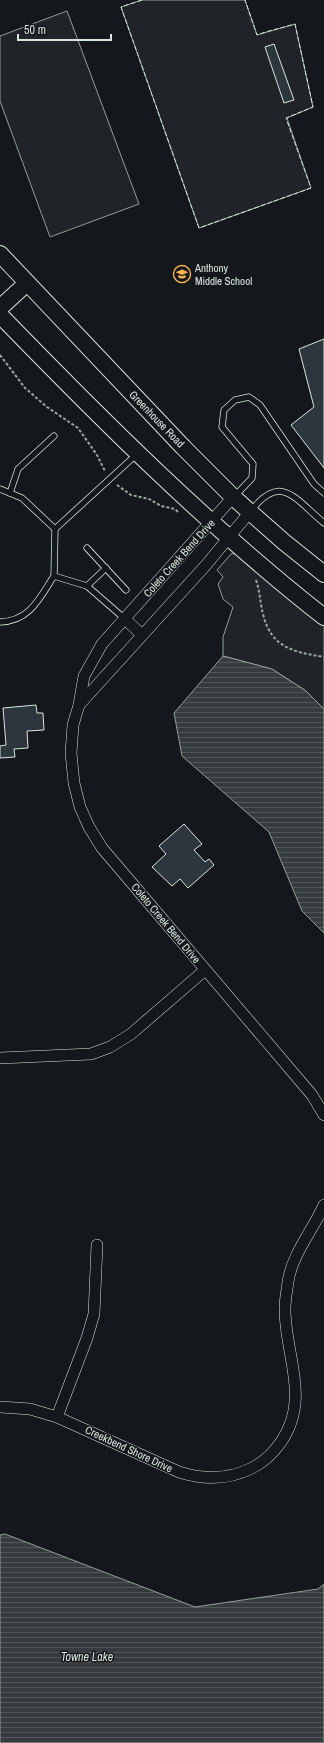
<svg xmlns="http://www.w3.org/2000/svg" width="324" height="1743" font-family="'Archivo Narrow',sans-serif">
  <style>
    .green { fill: #202428; stroke: #939e99 }
    .water { fill: url(#water-rules); stroke: #939e99 }
    .building { fill: #2c363c; stroke: #d8e6dc }
    .lines { fill: none; stroke-linecap: round; stroke-linejoin: round }
    .service-casing { stroke: #d8e6dc; stroke-width: 7 }
    .minor-casing { stroke: #d8e6dc; stroke-width: 12 }
    .secondary-casing { stroke: #d8e6dc; stroke-width: 18 }
    .path { stroke: #9da8a2; stroke-width: 2; stroke-dasharray: 3 2; stroke-linecap: butt }
    .service { stroke: #14181c; stroke-width: 5.5 }
    .minor { stroke: #14181c; stroke-width: 11 }
    .secondary { stroke: #14181c; stroke-width: 16 }
    .fence { stroke: #d8e6dc; stroke-width: 1; stroke-dasharray: 5 2; stroke-linecap: butt }
    .labels { text-anchor: middle; stroke-width: 3; stroke-linejoin: round; paint-order: stroke }
    .poi-label { font-size: 11px; fill: #d8e6dc; stroke: #14181c; text-anchor: start }
    .street-label { font-size: 11px; fill: #d8e6dc; stroke: #14181c }
    .water-label { font-size: 12px; font-style: italic; fill: #d8e6dc; stroke: #14181c }
  </style>
  <defs>
    <pattern id="water-rules" width="6" height="5" patternUnits="userSpaceOnUse"><rect width="6" height="5" fill="#363b3e"/><path d="M0 2.5h6" fill="none" stroke="#525759"/></pattern>
  </defs>
  <rect width="100%" height="100%" fill="#14181c"/>
  <!-- green -->
  <g class="green">
    <path d="M142,0H245L257,35L295,24L313,107L287,118L311,188L199,228L121,7Z"/>
    <path d="M67,11L139,204L50,237L0,101V36Z"/>
    <path d="M232,553L239,556L324,624V709L306,691L272,669L223,656V637L233,607L223,599L218,584L223,577L217,570Z"/>
  </g>
  <!-- water -->
  <g class="water">
    <path d="M223,656L272,669L306,691L324,709V933L302,911L269,832L182,756L174,713Z"/>
    <path d="M5,1534L195,1607L318,1589L324,1584V1743H0V1535Z"/>
  </g>
  <!-- building -->
  <g class="building">
    <path d="M274,44L294,100L284,103L265,47Z"/>
    <path d="M324,339V468L291,425L314,407L299,349Z"/>
    <path d="M36,705L37,713H43L44,730L27,731L28,748L14,749L15,757L0,758V746L6,745L3,708Z"/>
    <path d="M184,824L202,844L194,850L205,862L209,859L214,865L188,888L180,879L172,886L152,867L166,854L159,846Z"/>
  </g>
  <g class="lines">
    <!-- service casing -->
    <g class="service-casing">
      <g id="service">
        <path d="M0,489L22,498L55,529"/>
        <path d="M10,493L18,469L54,436"/>
        <path d="M234,497L252,478L253,464L222,427L224,410L235,400L249,397L260,405L314,484L324,493"/>
        <path d="M251,511C281,472 295,499 324,523"/>
        <path d="M87,548L126,590"/>
        <path d="M87,586L106,568"/>
        <path d="M125,619L87,586L54,576L55,529L137,454"/>
        <path d="M0,622C30,621 39,599 54,576"/>
      </g>
    </g>
    <!-- minor casing -->
    <g class="minor-casing">
      <g id="minor">
        <path d="M233,497L102,644L84,676L79,705L73,725L71,753L74,783L80,807L89,827L102,848L312,1095L324,1115"/>
        <path d="M125,619L142,635"/>
        <path d="M79,705L206,565L249,513"/>
        <path d="M0,1058L91,1054L110,1047L131,1034L205,970"/>
        <path d="M0,1407L30,1409L57,1417L179,1472C204,1480 228,1480 252,1468C264,1462 274,1452 281,1442C311,1398 285,1356 285,1309C285,1300 287,1290 288,1282C292,1254 313,1230 324,1205"/>
        <path d="M57,1417L87,1338L94,1314L97,1245"/>
      </g>
    </g>
    <!-- secondary casing -->
    <g class="secondary-casing">
      <g id="secondary">
        <path d="M0,254L183,447L233,497L284,542L324,574"/>
        <path d="M0,308L27,283"/>
        <path d="M0,315C102,420 208,526 324,617"/>
      </g>
    </g>
    <!-- path -->
    <g class="path">
      <path d="M0,355L25,388L47,407L78,428L97,455L105,471"/>
      <path d="M117,485L131,495L149,499L161,506L175,509L179,513"/>
      <path d="M256,580C260,591 260,603 263,614C271,648 294,652 324,657"/>
    </g>
    <!-- service -->
    <use href="#service" class="service"/>
    <!-- minor -->
    <use href="#minor" class="minor"/>
    <!-- secondary -->
    <use href="#secondary" class="secondary"/>
    <!-- fence -->
    <path class="fence" d="M142,0L121,7L199,228L311,188L286,118L313,107L295,24C282,28 270,30 257,35L245,0"/>
  </g>
  <!-- icons -->
  <defs>
    <g id="school-ring" transform="scale(0.9)"><circle r="9.5" fill="#14181c" stroke="#ffb74d" stroke-width="1.5"/><path d="M0-5L7-2L0 1L-7-2ZM-4 1L0 2.5L4 1V4Q0 6-4 4Z" fill="#ffb74d"/></g>
  </defs>
  <g fill-rule="evenodd">
    <use href="#school-ring" x="182" y="274"/>
  </g>
  <g class="labels">
    <!-- poi labels -->
    <g class="poi-label">
      <text x="195" y="272">Anthony<tspan x="195" dy="13">Middle School</tspan></text>
    </g>
    <!-- street labels -->
    <g class="street-label">
      <text transform="translate(157 419) rotate(46)" y="4">Greenhouse Road</text>
      <text transform="translate(179 558) rotate(-48)" y="4">Coleto Creek Bend Drive</text>
      <text transform="translate(166 923) rotate(50)" y="4">Coleto Creek Bend Drive</text>
      <text transform="translate(129 1449) rotate(25)" y="4">Creekbend Shore Drive</text>
    </g>
    <!-- water labels -->
    <g class="water-label">
      <text x="87" y="1661">Towne Lake</text>
    </g>
  </g>
  <!-- scale -->
  <path d="M18 34v6h93v-6" fill="none" stroke="#d8e6dc" stroke-width="2"/>
  <text x="24" y="34" font-size="12" fill="#d8e6dc" stroke="#14181c" stroke-width="3" paint-order="stroke">50 m</text>
</svg>
